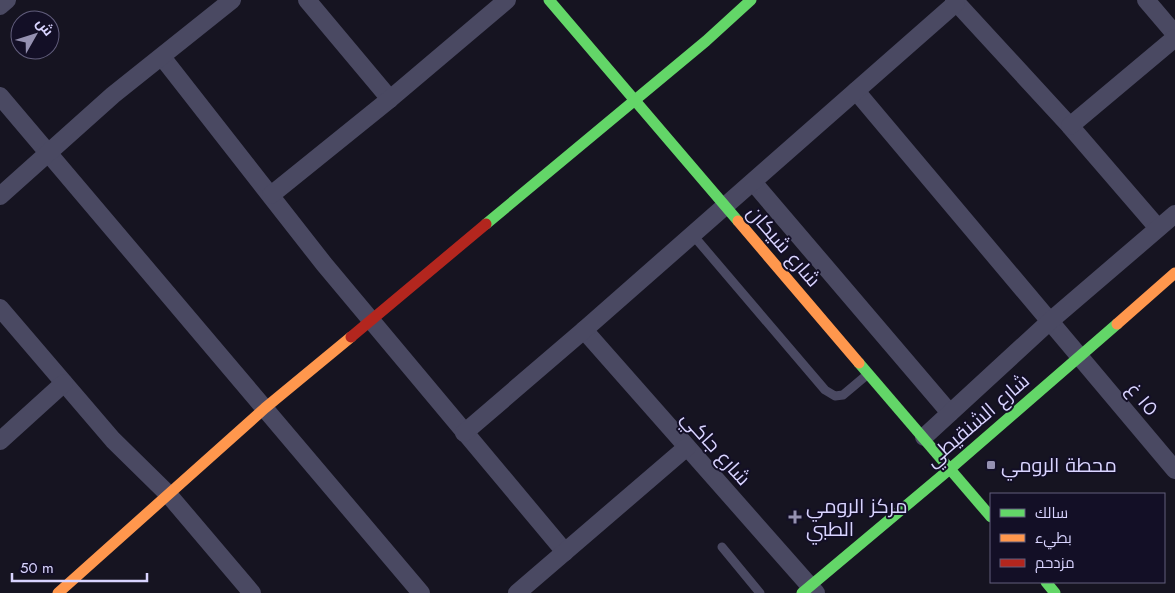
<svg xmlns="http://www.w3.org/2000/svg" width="1175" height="593" font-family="Jost,Cairo,sans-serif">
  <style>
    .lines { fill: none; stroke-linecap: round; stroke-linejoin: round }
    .lane { stroke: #4a4962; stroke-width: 9 }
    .street { stroke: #4a4962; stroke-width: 18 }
    .fast { stroke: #63d668; stroke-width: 11 }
    .slow { stroke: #ff974d; stroke-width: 11 }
    .jam { stroke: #b3261e; stroke-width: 11 }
    .poi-dot { fill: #9591b1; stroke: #130f26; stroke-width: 2 }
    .labels { text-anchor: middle; stroke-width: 4; stroke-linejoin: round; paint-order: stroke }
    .street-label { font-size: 20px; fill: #d9d4ff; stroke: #130f26 }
    .poi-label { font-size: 20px; fill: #d9d4ff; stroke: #130f26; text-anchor: start }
  </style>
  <rect width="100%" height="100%" fill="#161421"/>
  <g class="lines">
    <!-- lane -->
    <g class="lane">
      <path d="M692,234L825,390L835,396L843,395L868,374"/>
      <path d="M722,547L760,593"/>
    </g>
    <!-- street -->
    <g class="street">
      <path d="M307,0L390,99"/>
      <path d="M954,0L1070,126L1158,228"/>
      <path d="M1146,0L1175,34"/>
      <path d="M0,6L7,0"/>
      <path d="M162,57L324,264L565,552"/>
      <path d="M856,91L1175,470"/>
      <path d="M0,96L421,593"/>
      <path d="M1070,126L1175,38"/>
      <path d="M753,182L950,413"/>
      <path d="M271,195L390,99L507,0"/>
      <path d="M0,196L113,95L232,0"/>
      <path d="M0,308L113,440L168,494L252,593"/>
      <path d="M584,330L816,593"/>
      <path d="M464,433L584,330L956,3"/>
      <path d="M924,437L1049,322L1175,214"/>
      <path d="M0,441L64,383"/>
      <path d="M517,593L687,447"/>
    </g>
    <!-- fast -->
    <g class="fast">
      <path d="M549,0L738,221"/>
      <path d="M486,224L706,41L751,0"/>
      <path d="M859,363L991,517"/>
      <path d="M1046,582L1055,593"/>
      <path d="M802,593L951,468L1117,324"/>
    </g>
    <!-- slow -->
    <g class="slow">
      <path d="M738,221L859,363"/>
      <path d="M1117,324L1175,273"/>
      <path d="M58,593L265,408L351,337"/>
    </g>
    <!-- jam -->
    <path class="jam" d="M351,337L486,224"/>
  </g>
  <!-- markers -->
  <g class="poi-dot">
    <rect x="986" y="460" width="10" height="10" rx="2.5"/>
    <path d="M792.5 509.5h5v5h5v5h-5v5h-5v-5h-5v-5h5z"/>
  </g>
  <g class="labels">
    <!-- street labels -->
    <g class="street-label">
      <text transform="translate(784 246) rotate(49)" y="7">شارع شيكان</text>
      <text transform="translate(1143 399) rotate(50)" y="7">١٥ غ</text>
      <text transform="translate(977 420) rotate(-41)" y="7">شارع الشنقيطي</text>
      <text transform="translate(716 448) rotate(48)" y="7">شارع جاكي</text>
    </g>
    <!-- poi labels -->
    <g class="poi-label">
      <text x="1001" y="472">محطة الرومي</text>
      <text x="806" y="513">مركز الرومي<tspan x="806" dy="23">الطبي</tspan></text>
    </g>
  </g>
  <!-- legend -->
  <rect x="990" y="493" width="175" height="90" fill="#130f26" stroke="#625e7d"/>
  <rect x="1000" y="509" width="25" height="8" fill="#63d668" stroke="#625e7d"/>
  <text x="1035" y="518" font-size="15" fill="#d9d4ff">سالك</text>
  <rect x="1000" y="534" width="25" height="8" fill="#ff974d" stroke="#625e7d"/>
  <text x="1035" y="543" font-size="15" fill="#d9d4ff">بطيء</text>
  <rect x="1000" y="559" width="25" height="8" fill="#b3261e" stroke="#625e7d"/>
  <text x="1035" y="568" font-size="15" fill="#d9d4ff">مزدحم</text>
  <!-- north arrow -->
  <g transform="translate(35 35) rotate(51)"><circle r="24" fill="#130f26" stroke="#625e7d"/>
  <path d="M0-4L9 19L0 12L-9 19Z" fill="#9591b1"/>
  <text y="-8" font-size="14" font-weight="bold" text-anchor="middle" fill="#d9d4ff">ش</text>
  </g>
  <!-- scale -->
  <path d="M12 573v8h135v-8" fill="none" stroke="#d9d4ff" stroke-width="2.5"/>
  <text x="20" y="573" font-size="15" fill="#d9d4ff" stroke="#130f26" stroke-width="4" paint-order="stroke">50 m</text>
</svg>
